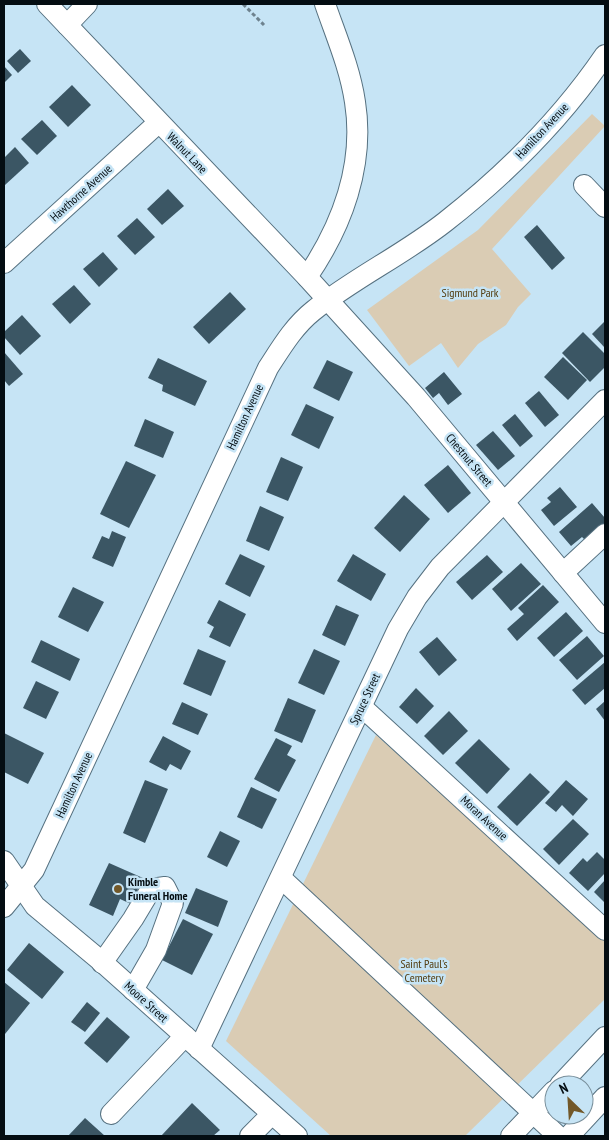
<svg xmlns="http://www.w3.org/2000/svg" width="609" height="1140" font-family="'PT Sans Narrow',sans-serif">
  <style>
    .green { fill: #daccb4 }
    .building { fill: #3b5664 }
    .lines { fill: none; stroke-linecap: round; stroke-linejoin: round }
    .minor-casing { stroke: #567180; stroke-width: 22 }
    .path { stroke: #6e828e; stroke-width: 3; stroke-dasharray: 4 2.5; stroke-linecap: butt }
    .minor { stroke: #fff; stroke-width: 20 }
    .poi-dot { fill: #725829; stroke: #c6e4f5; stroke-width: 2 }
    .labels { text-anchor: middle; stroke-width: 5; stroke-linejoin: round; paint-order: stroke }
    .street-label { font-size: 12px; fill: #040d12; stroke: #c6e4f5 }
    .park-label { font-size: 12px; fill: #523b0d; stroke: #c6e4f5 }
    .poi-label { font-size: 12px; font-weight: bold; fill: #040d12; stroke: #c6e4f5; text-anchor: start }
  </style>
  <rect width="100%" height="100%" fill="#c6e4f5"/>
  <!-- green -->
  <g class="green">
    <path d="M592,114L605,126L492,249L531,294L518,307L506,325L478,344L458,368L441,343L409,366L367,310L478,230Z"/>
    <path d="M376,735L605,934V999L465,1136H331L226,1041Z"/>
  </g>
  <!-- building -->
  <g class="building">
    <path d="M20,49L31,61L18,73L7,61Z"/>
    <path d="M4,66L12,75L4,83Z"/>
    <path d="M72,85L91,105L68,127L49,107Z"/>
    <path d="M42,120L57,136L37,155L21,139Z"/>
    <path d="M15,147L29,163L5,185L4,158Z"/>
    <path d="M168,189L184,206L162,225L147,209Z"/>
    <path d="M137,218L155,237L135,255L117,236Z"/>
    <path d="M537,225L565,258L552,270L524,237Z"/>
    <path d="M103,252L118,269L99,287L83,269Z"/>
    <path d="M74,285L91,304L70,324L52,304Z"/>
    <path d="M230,292L246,309L209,344L193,327Z"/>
    <path d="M22,315L41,336L20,355L4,337V332Z"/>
    <path d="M605,321V348L592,334Z"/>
    <path d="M583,332L605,354V367L590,382L562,353Z"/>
    <path d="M4,352L23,374L9,386L4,380Z"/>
    <path d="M563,357L587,380L568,400L544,377Z"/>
    <path d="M158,358L207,381L195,406L162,391L163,385L148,378Z"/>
    <path d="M327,360L353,372L339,401L313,388Z"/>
    <path d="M444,372L462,394L448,405L439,393L433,398L425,388Z"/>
    <path d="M539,391L559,415L545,427L525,403Z"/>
    <path d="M306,404L334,417L319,449L291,435Z"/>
    <path d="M515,414L533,436L520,447L502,425Z"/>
    <path d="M145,419L174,432L163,458L134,446Z"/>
    <path d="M493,431L515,456L498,470L476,445Z"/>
    <path d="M281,457L303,467L288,501L266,492Z"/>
    <path d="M126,461L156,475L129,528L100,514Z"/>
    <path d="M448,465L471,493L448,513L424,485Z"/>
    <path d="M560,487L577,507L554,526L541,510L551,502L547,498Z"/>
    <path d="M404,495L430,519L400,552L374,528Z"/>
    <path d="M592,503L605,518V524L586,541L582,537L571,546L559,532Z"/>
    <path d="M260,506L284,517L269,551L246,541Z"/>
    <path d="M112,531L126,537L113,567L92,558L102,536L109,539Z"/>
    <path d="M240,554L265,566L250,597L225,584Z"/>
    <path d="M353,554L386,574L371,601L337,581Z"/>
    <path d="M487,555L503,572L472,600L456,582Z"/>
    <path d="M521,563L541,584L511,611L492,589Z"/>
    <path d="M543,585L559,602L517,641L507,629L524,614L518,608Z"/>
    <path d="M73,587L104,602L88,632L58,617Z"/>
    <path d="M219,600L246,614L230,647L209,637L214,627L207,623Z"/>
    <path d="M336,605L359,615L345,646L322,635Z"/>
    <path d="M566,612L583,631L554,657L537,638Z"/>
    <path d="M587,636L604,656L577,680L559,660Z"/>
    <path d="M437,637L457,660L439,676L419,652Z"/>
    <path d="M41,640L80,659L70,681L31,662Z"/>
    <path d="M198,649L226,661L211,696L183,684Z"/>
    <path d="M314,649L340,661L324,695L298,683Z"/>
    <path d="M605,662V688L585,705L572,690Z"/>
    <path d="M36,681L59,692L46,719L23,708Z"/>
    <path d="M416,688L434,706L417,724L399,707Z"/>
    <path d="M288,698L316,710L302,743L274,731Z"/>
    <path d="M605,701V721L596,709Z"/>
    <path d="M182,702L208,714L198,735L172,724Z"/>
    <path d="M449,711L468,731L443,755L424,736Z"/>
    <path d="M4,733L44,753L28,784L4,772Z"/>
    <path d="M163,736L191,751L181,770L170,764L166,771L149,762Z"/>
    <path d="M276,738L292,746L287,755L296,760L279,792L254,779Z"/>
    <path d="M479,739L510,769L487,794L455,763Z"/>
    <path d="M530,773L550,792L517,826L497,807Z"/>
    <path d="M145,780L168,789L145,843L123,833Z"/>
    <path d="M566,780L588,799L573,816L562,805L556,812L545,803Z"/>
    <path d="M251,787L277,799L262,829L237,817Z"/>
    <path d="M573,819L589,834L559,865L543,849Z"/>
    <path d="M220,831L240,841L227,867L207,857Z"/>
    <path d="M597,852L605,860V873L588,891L569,873L583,858L587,862Z"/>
    <path d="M109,863L143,878L131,904L120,899L113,916L89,905Z"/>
    <path d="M605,880V903L594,892Z"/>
    <path d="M196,888L228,901L218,927L185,913Z"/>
    <path d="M183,919L213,934L192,975L162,960Z"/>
    <path d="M29,943L64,972L42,999L7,970Z"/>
    <path d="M4,982L30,1003L5,1034L4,1033Z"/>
    <path d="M87,1002L100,1013L85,1032L71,1022Z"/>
    <path d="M107,1017L130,1037L107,1063L84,1043Z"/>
    <path d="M192,1103L220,1130L213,1136H161Z"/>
    <path d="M85,1118L105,1136H68Z"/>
  </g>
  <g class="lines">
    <!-- minor casing -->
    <g class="minor-casing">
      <g id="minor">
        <path d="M47,4L307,277L416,397L605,623"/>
        <path d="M67,25L87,4"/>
        <path d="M584,185L605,207"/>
        <path d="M4,263L158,123"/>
        <path d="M307,277C342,226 365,165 355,102C350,68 336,36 325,4"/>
        <path d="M563,573L605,534"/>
        <path d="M362,707L605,930"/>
        <path d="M4,861L35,906L101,961L297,1136"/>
        <path d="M281,878L558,1136"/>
        <path d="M4,907L34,870L268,368C281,348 294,326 313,311C354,278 403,255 445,222C505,175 562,118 605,55"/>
        <path d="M102,963L133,919L151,889L165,887L173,903L156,950L133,990"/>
        <path d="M199,1049L398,629L417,597L440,567L605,400"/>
        <path d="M560,1085L605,1037"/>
        <path d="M111,1114L185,1036"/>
        <path d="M250,1136L272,1114"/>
        <path d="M511,1136L554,1091"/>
        <path d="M569,1136L605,1097"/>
      </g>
    </g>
    <!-- path -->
    <path class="path" d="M243,4L264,25"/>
    <!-- minor -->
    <use href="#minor" class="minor"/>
  </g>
  <!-- markers -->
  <circle class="poi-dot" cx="118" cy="889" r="5"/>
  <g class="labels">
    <!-- street labels -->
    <g class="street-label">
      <text transform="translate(542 131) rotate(-47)" y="4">Hamilton Avenue</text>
      <text transform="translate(187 153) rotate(46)" y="4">Walnut Lane</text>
      <text transform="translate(81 193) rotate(-42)" y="4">Hawthorne Avenue</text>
      <text transform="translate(245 417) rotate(-65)" y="4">Hamilton Avenue</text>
      <text transform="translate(469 460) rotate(50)" y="4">Chestnut Street</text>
      <text transform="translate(365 699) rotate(-65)" y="4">Spruce Street</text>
      <text transform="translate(74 785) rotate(-65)" y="4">Hamilton Avenue</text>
      <text transform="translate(484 818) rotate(43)" y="4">Moran Avenue</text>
      <text transform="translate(146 1002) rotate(42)" y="4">Moore Street</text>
    </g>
    <!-- park labels -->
    <g class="park-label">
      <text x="470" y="297">Sigmund Park</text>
      <text x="424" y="968">Saint Paul's<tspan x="424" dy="14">Cemetery</tspan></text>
    </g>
    <!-- poi labels -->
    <g class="poi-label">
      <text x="128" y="886">Kimble<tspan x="128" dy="14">Funeral Home</tspan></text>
    </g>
  </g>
  <!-- border -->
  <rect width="609" height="1140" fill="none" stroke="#040d12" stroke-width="10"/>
  <!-- north arrow -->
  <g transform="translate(569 1100) rotate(335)"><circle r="24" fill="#c6e4f5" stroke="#788e9a"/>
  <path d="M0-4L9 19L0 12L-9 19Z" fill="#725829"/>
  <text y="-8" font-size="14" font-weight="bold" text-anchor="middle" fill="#040d12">N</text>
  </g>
</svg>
